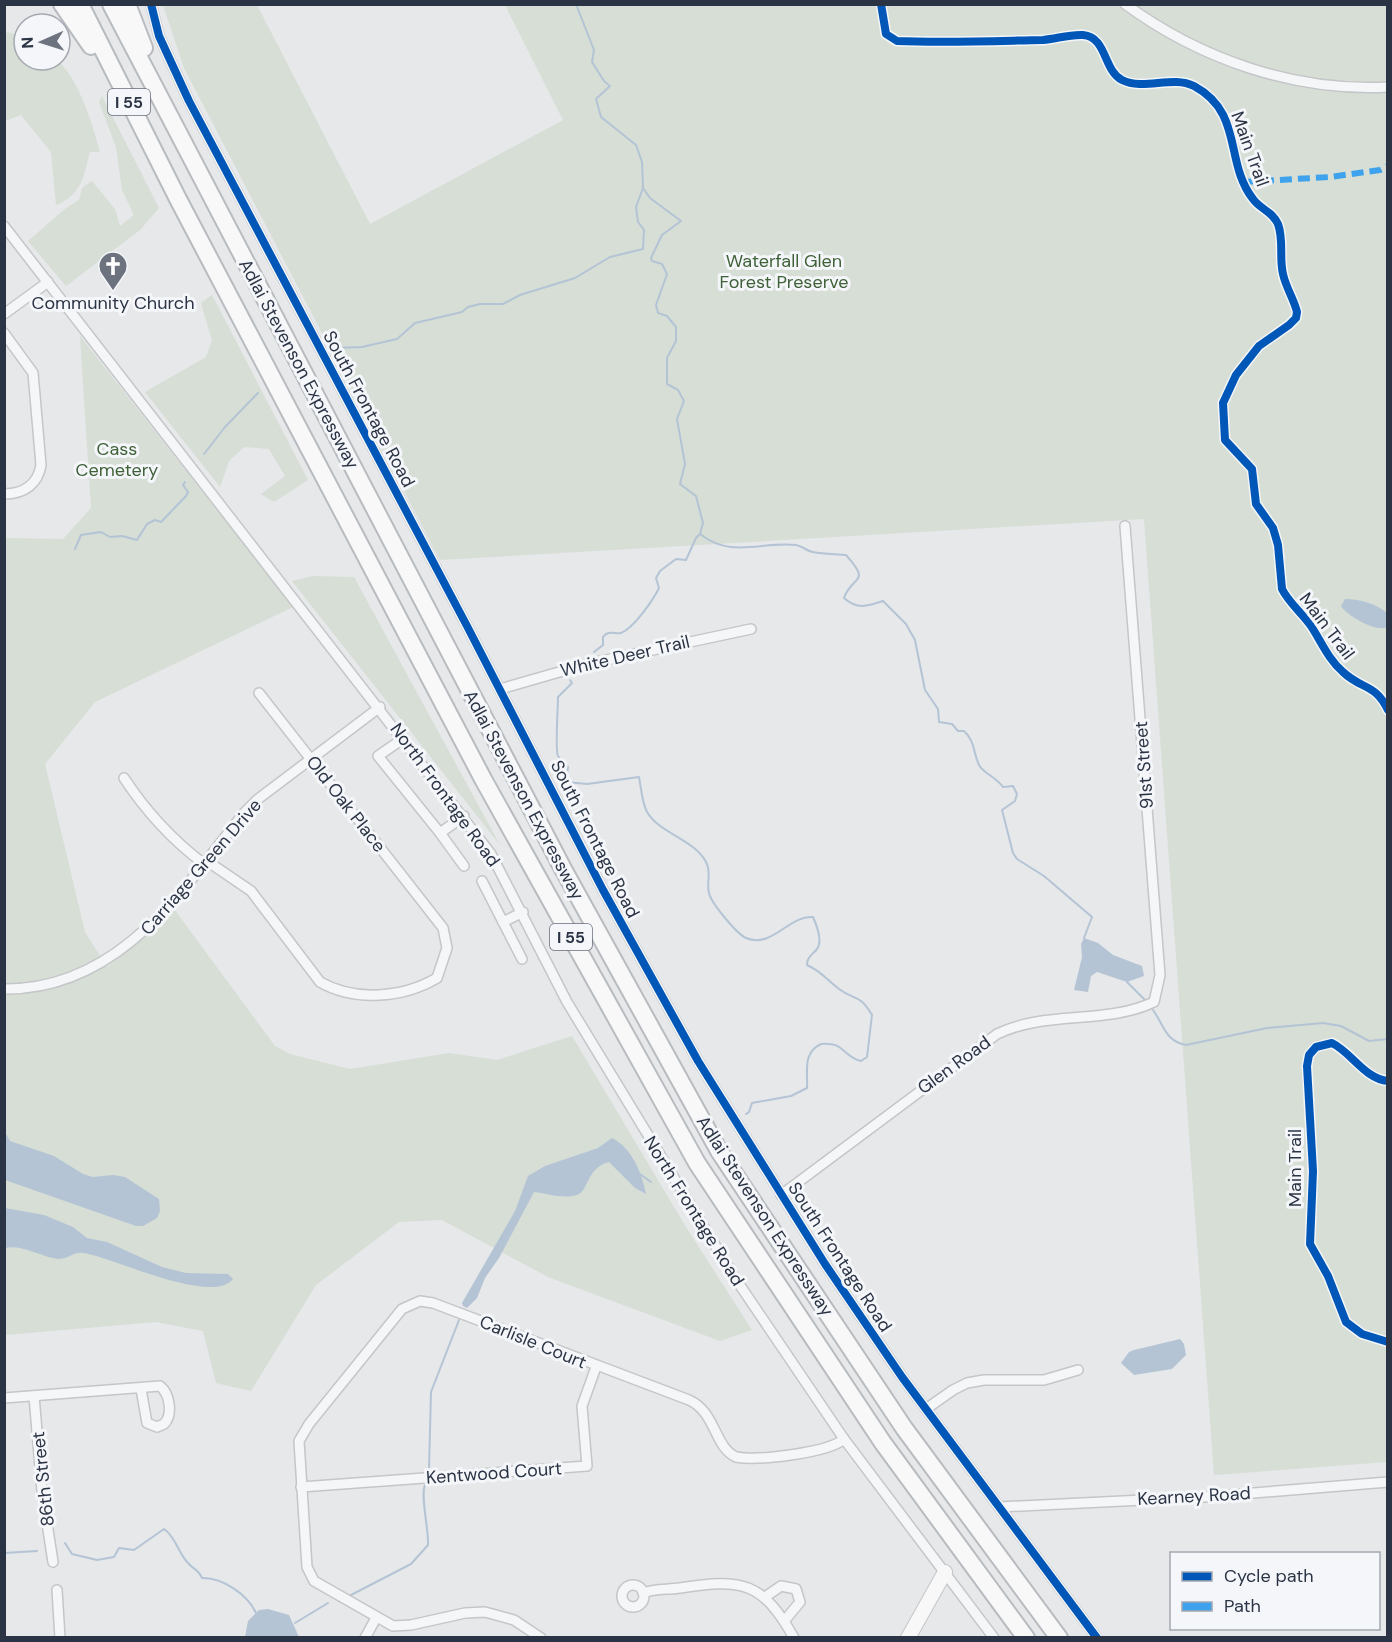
<svg xmlns="http://www.w3.org/2000/svg" width="1392" height="1642" font-family="'DM Sans',sans-serif">
  <style>
    .green { fill: #d6ded6 }
    .water { fill: #b4c4d5 }
    .lines { fill: none; stroke-linecap: round; stroke-linejoin: round }
    .stream { stroke: #b4c4d5; stroke-width: 2 }
    .street-casing { stroke: #c4c6c8; stroke-width: 12 }
    .secondary-casing { stroke: #c4c6c8; stroke-width: 16 }
    .highway-casing { stroke: #b8bbbf; stroke-width: 20 }
    .street { stroke: #f5f6f7; stroke-width: 9 }
    .secondary { stroke: #f8f8f8; stroke-width: 14 }
    .highway { stroke: #f8f8f8; stroke-width: 16 }
    .quiet { stroke: #3ea3ec; stroke-width: 6; stroke-dasharray: 12 6; stroke-linecap: butt }
    .cycleway-casing { stroke: #f4f6f9; stroke-width: 11 }
    .cycleway { stroke: #0057b8; stroke-width: 8 }
    .labels { text-anchor: middle; stroke-width: 6; stroke-linejoin: round; paint-order: stroke }
    .shield { fill: #f4f6f9; stroke: #676e7b; stroke-width: 1.5 }
    .shield-label { font-size: 16px; font-weight: bold; fill: #2b3445 }
    .street-label { font-size: 18px; fill: #2b3445; stroke: #f4f6f9 }
    .park-label { font-size: 18px; fill: #3f6138; stroke: #f4f6f9 }
    .poi-label { font-size: 18px; fill: #2b3445; stroke: #f4f6f9 }
  </style>
  <rect width="100%" height="100%" fill="#e6e8ea"/>
  <!-- green -->
  <g class="green">
    <path d="M163,5H257L370,224L563,120L505,5H1387V1462L1214,1475L1144,519L440,560L184,68Z"/>
    <path d="M8,32L24,38V60C33,60 48,57 56,61C76,70 95,131 100,152H90C83,178 82,194 56,205L51,152L21,115L5,121L4,35Z"/>
    <path d="M102,96L159,208L140,230L66,286L28,241L66,208L79,200L82,188L92,181L115,209L120,226L134,215L122,190L116,147L99,102Z"/>
    <path d="M212,295L308,480L274,502L261,494L285,476L269,449L244,447L229,461L220,487L145,392L206,357L212,341L201,303Z"/>
    <path d="M80,336L293,607L95,702L45,764L85,932L107,967L150,934L174,909L275,1046L290,1054L350,1069L449,1053L497,1060L572,1036L686,1227L752,1330L720,1341L548,1277L442,1220L399,1222L316,1285L251,1391L216,1383L203,1331L156,1322L5,1335V538L63,539L91,508Z"/>
    <path d="M313,576L354,577L500,845L292,581Z"/>
  </g>
  <!-- water -->
  <g class="water">
    <path d="M1345,599C1361,599 1376,604 1387,613V627C1377,633 1347,616 1341,606Z"/>
    <path d="M1084,938L1098,943L1113,955L1142,966L1144,976L1127,982L1097,972L1091,976L1088,992L1074,990L1082,957L1081,944Z"/>
    <path d="M5,1132L10,1141L54,1156L83,1174L93,1177L113,1175L125,1177L159,1199L160,1211L157,1218L143,1226H136L5,1180Z"/>
    <path d="M612,1138C632,1148 642,1173 646,1194L635,1188L609,1162C586,1168 589,1191 577,1195C562,1199 549,1194 534,1192L499,1258L485,1278L477,1298L467,1308L463,1306L462,1303L515,1211L528,1176L545,1166L598,1148Z"/>
    <path d="M5,1208L44,1215L73,1227L87,1238L107,1242L162,1267L186,1273L228,1274L233,1279C212,1306 112,1257 84,1253C71,1251 68,1262 53,1258C39,1255 19,1244 5,1248Z"/>
    <path d="M1180,1339L1184,1344L1186,1355L1172,1369L1134,1375L1121,1363L1129,1352L1134,1350Z"/>
    <path d="M268,1609L289,1615L299,1637H245L248,1621L259,1610Z"/>
  </g>
  <g class="lines">
    <!-- stream -->
    <g class="stream">
      <path d="M336,348L362,347L397,339L415,323L462,312L468,307L480,304H503L520,295L575,278L610,257L643,249L644,230L638,222L636,207L643,188L642,162L636,145L601,117L596,99L610,86L604,81L592,62L594,50L576,4"/>
      <path d="M204,454L225,427L258,393"/>
      <path d="M700,534C732,559 761,541 796,545C802,546 807,551 813,552C823,554 835,554 846,555C872,584 852,575 844,598C857,610 868,606 883,601L906,624L915,640L925,690L938,709L939,722L952,724L958,731H964C975,741 973,752 979,765C984,774 995,776 1003,787L1013,786L1017,794L1015,801L1002,810L1013,853L1017,859L1044,876L1092,917L1084,938"/>
      <path d="M75,549L81,535L101,532L110,537L122,536L137,540L147,524L155,520L161,522L186,496L188,492L183,485L185,482"/>
      <path d="M4,594H5"/>
      <path d="M594,652L603,645V637L606,634C612,631 615,634 621,633C634,628 653,600 659,588L656,578L660,571L676,559L686,560L696,538L700,534L703,523L696,496L680,484L685,464L677,419L684,401L678,390L667,384V358L676,341V327L667,316L658,313L656,305L667,274L662,264L652,261L651,258L662,235L681,221L650,198L643,188"/>
      <path d="M570,680L572,683L558,697C558,706 555,752 558,756C561,760 565,762 568,767L566,782L587,784L639,777C641,787 642,803 647,812C660,834 694,839 706,862C712,873 706,882 709,893C711,903 737,934 746,938C772,949 789,915 813,917C817,926 823,941 817,949C812,955 807,957 807,965C821,971 827,980 839,989C855,1001 859,993 872,1015L867,1057L861,1061C843,1057 844,1041 821,1044C802,1053 808,1072 807,1088L791,1096L752,1103L749,1112L746,1114"/>
      <path d="M1127,982L1146,1001"/>
      <path d="M1153,1010C1164,1025 1165,1041 1186,1045L1267,1028L1323,1023L1341,1026L1369,1041L1388,1039"/>
      <path d="M637,1172L651,1182"/>
      <path d="M429,1469L431,1392L459,1320"/>
      <path d="M65,1543L72,1554L97,1560L114,1557L119,1548L134,1550L164,1529C176,1537 178,1553 188,1563C193,1569 199,1570 202,1578C222,1577 248,1595 256,1613"/>
      <path d="M4,1553L37,1551"/>
      <path d="M351,1595L411,1564L428,1545C429,1530 420,1495 425,1485"/>
      <path d="M295,1623L328,1603"/>
    </g>
    <!-- street casing -->
    <g class="street-casing">
      <g id="street">
        <path d="M151,4L159,36L189,101L467,626L603,890L698,1061L825,1264L902,1377L1097,1638"/>
        <path d="M1125,4C1200,59 1294,92 1388,87"/>
        <path d="M4,226L491,854L567,1002L735,1278L844,1439L994,1638"/>
        <path d="M4,314L48,282"/>
        <path d="M4,333L33,373L41,465C38,484 24,494 4,494"/>
        <path d="M500,689L587,664L751,629"/>
        <path d="M404,738L378,756L440,833L464,816"/>
        <path d="M124,778C147,813 171,839 204,864"/>
        <path d="M440,833L464,866"/>
        <path d="M207,861L251,891L320,982C355,1002 403,998 437,978L447,948L443,928L259,693"/>
        <path d="M482,881L503,922L523,912"/>
        <path d="M503,922L522,959"/>
        <path d="M4,989C118,990 181,892 244,813L258,799L380,707"/>
        <path d="M781,1195L997,1034C1047,1010 1105,1025 1154,1002L1160,975L1125,526"/>
        <path d="M34,1396L42,1491L53,1562"/>
        <path d="M4,1398L160,1386C170,1394 173,1415 164,1424L157,1427L147,1423L141,1389"/>
        <path d="M926,1409L953,1390L967,1383L984,1380H1044L1078,1370"/>
        <path d="M301,1487L587,1466L582,1406L596,1367"/>
        <path d="M999,1507L1204,1497L1388,1482"/>
        <circle cx="633" cy="1596" r="11"/>
        <path d="M57,1590L60,1638"/>
        <path d="M643,1593C655,1588 668,1590 680,1588C742,1578 763,1582 794,1638"/>
        <path d="M765,1597L781,1586L796,1589L800,1602L785,1620"/>
        <path d="M365,1638L376,1618"/>
        <path d="M541,1638L514,1620L485,1612L465,1613L411,1625L393,1626L314,1581L307,1567L299,1441L309,1424L402,1309L420,1301L433,1303L689,1400C716,1412 714,1447 736,1457C757,1461 828,1453 844,1439"/>
      </g>
    </g>
    <!-- secondary casing -->
    <g class="secondary-casing">
      <path id="secondary" d="M908,1638L945,1572"/>
    </g>
    <!-- highway casing -->
    <g class="highway-casing">
      <g id="highway">
        <path d="M62,4L91,46"/>
        <path d="M80,4L178,199L483,779L697,1163L883,1443L1026,1638"/>
        <path d="M111,4L562,867L719,1151L904,1428L1059,1638"/>
        <path d="M127,4L144,48"/>
      </g>
    </g>
    <!-- street -->
    <use href="#street" class="street"/>
    <!-- secondary -->
    <use href="#secondary" class="secondary"/>
    <!-- highway -->
    <use href="#highway" class="highway"/>
    <!-- quiet -->
    <path class="quiet" d="M1244,182L1330,177L1380,170L1388,166"/>
    <!-- cycleway casing -->
    <g class="cycleway-casing">
      <g id="cycleway">
        <path d="M151,4L159,36L189,101L467,626L603,890L698,1061L825,1264L902,1377L1097,1638"/>
        <path d="M881,4L886,34L897,41C946,43 994,41 1043,40C1056,39 1070,34 1083,35C1107,37 1103,70 1122,80C1144,91 1172,75 1194,86C1244,113 1224,162 1253,199C1260,209 1273,212 1278,224C1284,240 1279,258 1283,274C1286,288 1294,299 1297,312L1296,318L1289,325L1259,346L1236,375L1223,403L1225,440L1252,469L1256,504L1273,528L1278,545L1282,589C1289,603 1302,613 1311,626C1321,641 1328,659 1343,672C1362,690 1375,683 1388,710"/>
        <path d="M1388,1081C1365,1079 1352,1053 1332,1043L1316,1047L1309,1055L1307,1066L1313,1171L1310,1244L1328,1276L1346,1322L1362,1334L1388,1342"/>
      </g>
    </g>
    <!-- cycleway -->
    <use href="#cycleway" class="cycleway"/>
  </g>
  <!-- icons -->
  <defs>
    <g id="church-pin" transform="scale(1.5)"><path d="M0 17L-7.5 6A9.5 9.5 0 1 1 7.5 6Z" fill="#6c737f" stroke="#f4f6f9"/><path d="M-1.2-6h2.4v3.5h3.3v2.4h-3.3V6h-2.4V-.1h-3.3v-2.4h3.3Z" fill="#fff"/></g>
  </defs>
  <g fill-rule="evenodd">
    <use href="#church-pin" x="113" y="266"/>
  </g>
  <g class="labels">
    <!-- shield labels -->
    <g class="shield">
      <rect x="108" y="89" width="42" height="26" rx="4.5"/>
      <rect x="550" y="924" width="42" height="26" rx="4.5"/>
    </g>
    <g class="shield-label">
      <text x="129" y="108">I 55</text>
      <text x="571" y="943">I 55</text>
    </g>
    <!-- street labels -->
    <g class="street-label">
      <text transform="translate(1250 149) rotate(70)" y="6">Main Trail</text>
      <text transform="translate(299 364) rotate(62)" y="6">Adlai Stevenson Expressway</text>
      <text transform="translate(369 409) rotate(62)" y="6">South Frontage Road</text>
      <text transform="translate(1327 626) rotate(53)" y="6">Main Trail</text>
      <text transform="translate(625 656) rotate(-13)" y="6">White Deer Trail</text>
      <text transform="translate(1144 765) rotate(-94)" y="6">91st Street</text>
      <text transform="translate(445 795) rotate(54)" y="6">North Frontage Road</text>
      <text transform="translate(524 795) rotate(62)" y="6">Adlai Stevenson Expressway</text>
      <text transform="translate(346 804) rotate(52)" y="6">Old Oak Place</text>
      <text transform="translate(595 839) rotate(63)" y="6">South Frontage Road</text>
      <text transform="translate(201 867) rotate(-49)" y="6">Carriage Green Drive</text>
      <text transform="translate(954 1065) rotate(-36)" y="6">Glen Road</text>
      <text transform="translate(1295 1168) rotate(-90)" y="6">Main Trail</text>
      <text transform="translate(694 1211) rotate(58)" y="6">North Frontage Road</text>
      <text transform="translate(765 1216) rotate(57)" y="6">Adlai Stevenson Expressway</text>
      <text transform="translate(840 1257) rotate(57)" y="6">South Frontage Road</text>
      <text transform="translate(533 1342) rotate(22)" y="6">Carlisle Court</text>
      <text transform="translate(494 1473) rotate(-4)" y="6">Kentwood Court</text>
      <text transform="translate(43 1479) rotate(-96)" y="6">86th Street</text>
      <text transform="translate(1194 1496) rotate(-3)" y="6">Kearney Road</text>
    </g>
    <!-- park labels -->
    <g class="park-label">
      <text x="784" y="267">Waterfall Glen<tspan x="784" dy="21">Forest Preserve</tspan></text>
      <text x="117" y="455">Cass<tspan x="117" dy="21">Cemetery</tspan></text>
    </g>
    <!-- poi labels -->
    <g class="poi-label">
      <text x="113" y="309">Community Church</text>
    </g>
  </g>
  <!-- border -->
  <rect width="1392" height="1642" fill="none" stroke="#2b3445" stroke-width="12"/>
  <!-- legend -->
  <rect x="1170" y="1552" width="210" height="78" fill="#f4f6f9" stroke="#a4a8b1" stroke-width="1.5"/>
  <rect x="1182" y="1572" width="30" height="9" fill="#0057b8" stroke="#a4a8b1" stroke-width="1.5"/>
  <text x="1224" y="1582" font-size="18" fill="#2b3445">Cycle path</text>
  <rect x="1182" y="1602" width="30" height="9" fill="#3ea3ec" stroke="#a4a8b1" stroke-width="1.5"/>
  <text x="1224" y="1612" font-size="18" fill="#2b3445">Path</text>
  <!-- north arrow -->
  <g transform="translate(42 42) rotate(267)"><circle r="28" fill="#f4f6f9" stroke="#a4a8b1" stroke-width="1.5"/>
  <path d="M0-4.5L10 22L0 15L-10 22Z" fill="#6c737f"/>
  <text y="-9" font-size="16" font-weight="bold" text-anchor="middle" fill="#2b3445">N</text>
  </g>
</svg>
